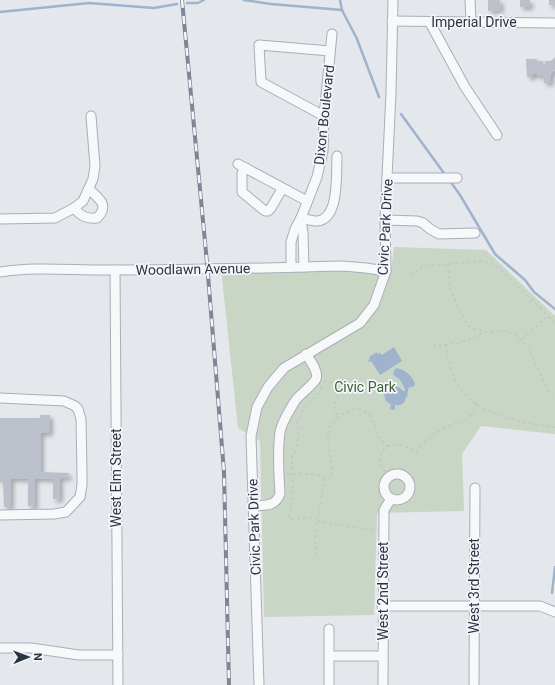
<svg xmlns="http://www.w3.org/2000/svg" width="555" height="685" font-family="Roboto,sans-serif">
  <style>
    .green { fill: #c9d6c5 }
    .water { fill: #9fb4cc }
    .lines { fill: none; stroke-linecap: round; stroke-linejoin: round }
    .stream { stroke: #9fb4cc; stroke-width: 2.5 }
    .building { fill: #bbc0ca; filter: url(#shadow) }
    .minor-casing { stroke: #a9aeb7; stroke-width: 11 }
    .path { stroke: #c2c5cb; stroke-width: 1.5; stroke-dasharray: 3 3; stroke-linecap: butt }
    .minor { stroke: #f7f8fa; stroke-width: 9 }
    .rail-casing { stroke: #7d8696; stroke-width: 4 }
    .rail { stroke: #f4f6f9; stroke-width: 2.5; stroke-dasharray: 8; stroke-linecap: butt }
    .labels { text-anchor: middle; stroke-width: 3.5; stroke-linejoin: round; paint-order: stroke }
    .street-label { font-size: 14px; fill: #2b3445; stroke: #f4f6f9 }
    .park-label { font-size: 14px; fill: #3f6138; stroke: #f4f6f9 }
  </style>
  <defs>
    <filter id="shadow"><feDropShadow dx="3" dy="3" stdDeviation="2" flood-color="#0004"/></filter>
  </defs>
  <rect width="100%" height="100%" fill="#e4e7ec"/>
  <!-- green -->
  <path class="green" d="M394,247L486,250L555,316V434L481,426L462,454L464,511L377,513L374,615L264,617L260,441L238,428L221,268H366L391,272Z"/>
  <!-- water -->
  <g class="water">
    <path d="M394,347L402,361L380,375L371,361L369,362L368,360L370,359L369,357L377,352L378,354L380,353L382,355Z"/>
    <path d="M397,368C406,370 413,376 415,385L413,387H409L407,395L408,396L406,397C405,403 402,406 395,405V409L393,410L390,409L391,404L386,401L384,394L379,392L389,381C393,386 399,386 403,391H405C405,388 402,383 400,380C396,375 392,378 394,370Z"/>
  </g>
  <g class="lines">
    <!-- stream -->
    <g class="stream">
      <path d="M244,0L271,4L342,10"/>
      <path d="M340,0L342,10L357,39L379,97"/>
      <path d="M187,3H198L204,0"/>
      <path d="M0,12L89,3L154,8L177,4"/>
      <path d="M401,114L446,176"/>
      <path d="M450,181L460,195L495,254L525,280L534,292L555,309"/>
      <path d="M552,593L555,567"/>
    </g>
  </g>
  <!-- building -->
  <g class="building">
    <path d="M488,0H500L501,10L488,11Z"/>
    <rect x="520" y="0" width="10" height="7"/>
    <rect x="549" y="0" width="6" height="5"/>
    <path d="M555,57V70L551,74V83H544L543,76H537V74H533V77H527L526,59H537V61H543V64H545V61H551Z"/>
    <path d="M40,415H50V433H41V472L69,473L68,478H60V500L53,499V479H35V507L28,506V479H11V507H4L3,482L0,483V418H40Z"/>
  </g>
  <g class="lines">
    <!-- minor casing -->
    <g class="minor-casing">
      <g id="minor">
        <path d="M470,0L471,22"/>
        <path d="M392,21L555,23"/>
        <path d="M430,23L465,87L497,135"/>
        <path d="M324,116L261,82L259,45L330,51"/>
        <path d="M238,164L307,201"/>
        <path d="M246,168L242,173V192L265,211H268L271,208L282,189"/>
        <path d="M387,178H457"/>
        <path d="M74,208C81,216 86,219 97,218C110,205 99,199 89,189"/>
        <path d="M301,218C306,219 312,221 317,221C340,219 336,173 337,156"/>
        <path d="M301,218L303,233L304,267"/>
        <path d="M0,219L55,218L74,208L83,201L93,179L95,166L91,116"/>
        <path d="M385,220L417,221L423,223L430,229L439,234L475,233"/>
        <path d="M291,267V242L295,229L301,218L317,177L323,151L324,116L332,34"/>
        <path d="M115,270L118,685"/>
        <path d="M0,272C38,266 77,271 115,270C191,270 267,268 343,266L366,268L386,271"/>
        <path d="M0,398L64,401L75,406L78,409L81,419L82,474V485L80,497L66,512L54,514L0,515"/>
        <circle cx="397" cy="487" r="13"/>
        <path d="M253,506C265,505 275,507 280,494C279,474 277,452 280,432C282,421 289,411 295,401C300,394 313,385 316,379C319,372 310,360 306,354"/>
        <path d="M382,606H540L555,612"/>
        <path d="M0,648H31L79,655H118"/>
        <path d="M329,656V629"/>
        <path d="M259,685L251,436L257,407L268,387L284,368L360,323L374,305L381,285L386,271L385,220L391,93L393,0"/>
        <path d="M329,685V656H382"/>
        <path d="M383,685L384,510L391,499"/>
        <path d="M474,685L475,488"/>
      </g>
    </g>
    <!-- path -->
    <g class="path">
      <path d="M448,264L450,289L460,311L468,326L483,332"/>
      <path d="M410,275L424,266L482,261L490,263L498,267L555,323"/>
      <path d="M522,339L548,316"/>
      <path d="M445,344C448,356 450,371 456,382C473,414 522,424 555,427"/>
      <path d="M433,346L459,343L486,332L506,331L516,335L528,347L549,393L555,397"/>
      <path d="M323,382H338L341,385C340,400 329,401 338,416"/>
      <path d="M321,387L320,392L307,404L297,421L299,429L296,450L292,457L293,498L289,516L291,520L308,517L318,519L325,476"/>
      <path d="M287,474H312L332,478C333,449 314,426 349,411C356,407 363,409 369,415C375,421 375,430 379,437C381,440 385,443 388,446"/>
      <path d="M390,476C387,473 382,468 380,464C379,461 380,457 381,454C387,439 406,445 416,452C423,445 430,436 439,431C455,419 470,427 477,403"/>
      <path d="M317,521L377,531"/>
      <path d="M316,556L315,543L317,521"/>
    </g>
    <!-- minor -->
    <use href="#minor" class="minor"/>
    <!-- rail casing -->
    <g class="rail-casing">
      <path id="rail" d="M182,0L207,263L224,472L229,685"/>
    </g>
    <!-- rail -->
    <use href="#rail" class="rail"/>
  </g>
  <g class="labels">
    <!-- street labels -->
    <g class="street-label">
      <text x="474" y="27">Imperial Drive</text>
      <text transform="translate(324 115) rotate(-84)" y="5">Dixon Boulevard</text>
      <text transform="translate(385 227) rotate(-87)" y="5">Civic Park Drive</text>
      <text transform="translate(193 269) rotate(-1)" y="5">Woodlawn Avenue</text>
      <text transform="translate(116 478) rotate(-90)" y="5">West Elm Street</text>
      <text transform="translate(254 527) rotate(-92)" y="5">Civic Park Drive</text>
      <text transform="translate(474 586) rotate(-90)" y="5">West 3rd Street</text>
      <text transform="translate(383 591) rotate(-90)" y="5">West 2nd Street</text>
    </g>
    <!-- park labels -->
    <g class="park-label">
      <text x="365" y="392">Civic Park</text>
    </g>
  </g>
  <!-- north arrow -->
  <g transform="translate(28 657) rotate(89)" stroke="#f4f6f9" stroke-width="3" paint-order="stroke">
  <path d="M0-3L7 15L0 10L-7 15Z" fill="#2b3445"/>
  <text y="-6" font-size="11" font-weight="bold" text-anchor="middle" fill="#2b3445">N</text>
  </g>
</svg>
